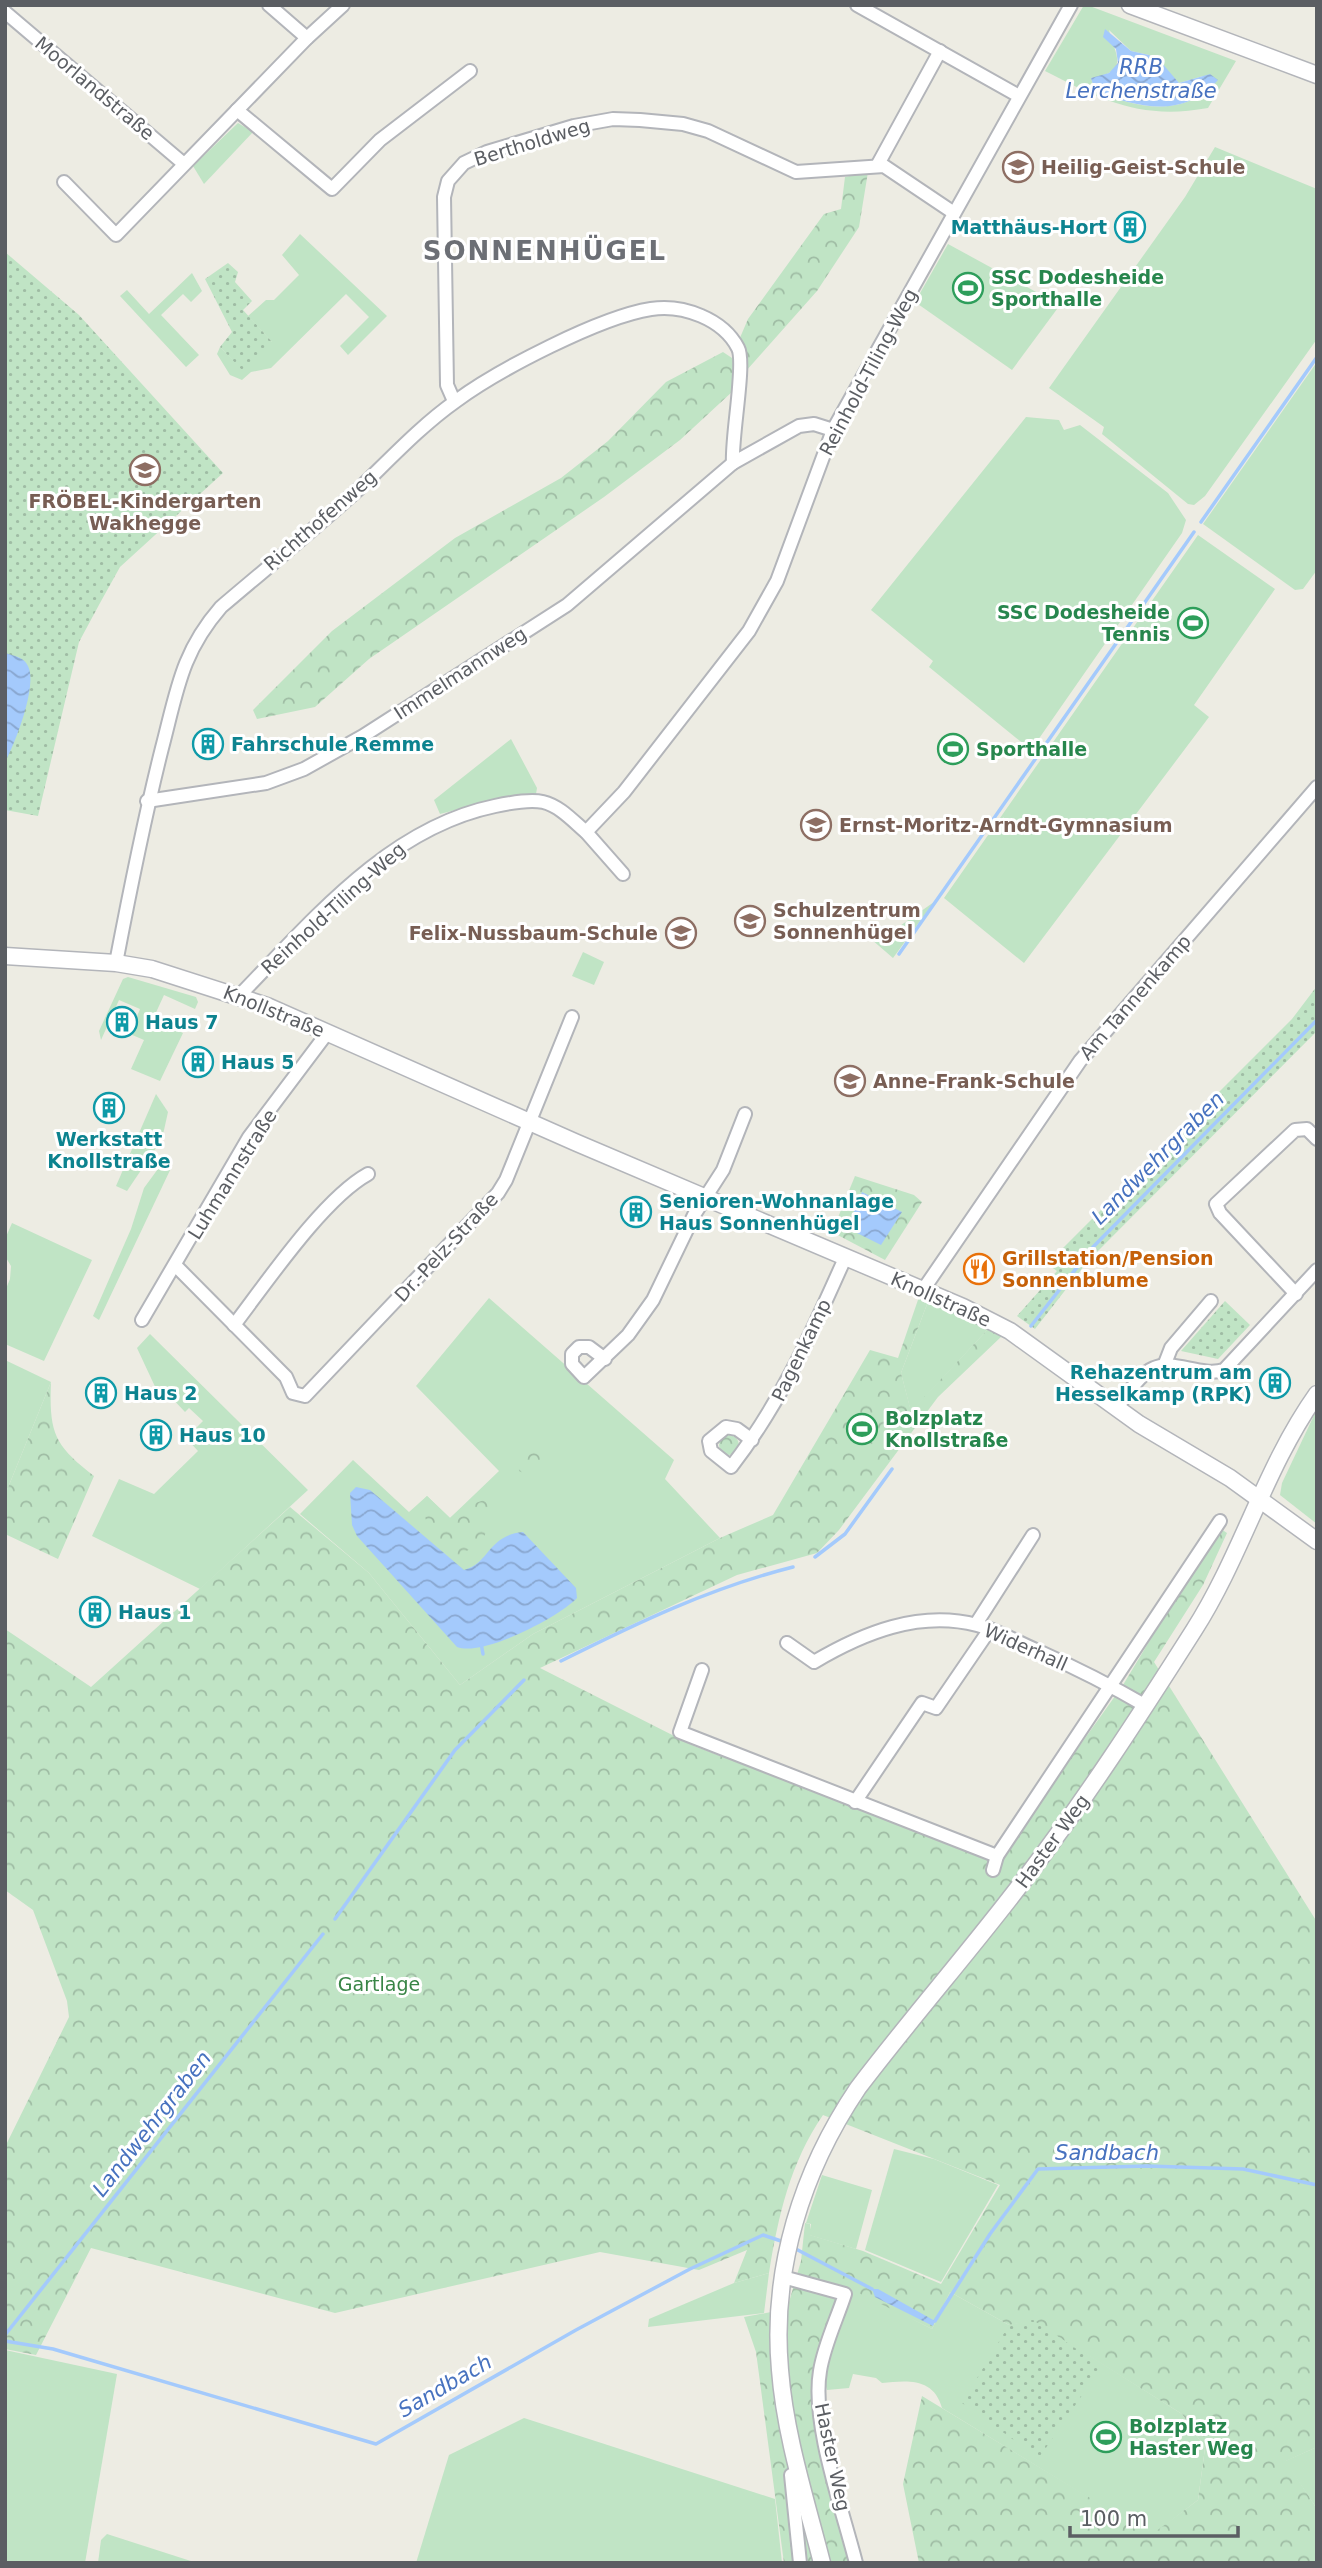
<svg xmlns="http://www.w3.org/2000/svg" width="1322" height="2568" font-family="'DejaVu Sans',sans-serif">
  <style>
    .green { fill: #c0e4c5; fill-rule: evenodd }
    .forest { fill: url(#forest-crowns) }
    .park { fill: url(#park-dots) }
    .water { fill: url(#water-waves) }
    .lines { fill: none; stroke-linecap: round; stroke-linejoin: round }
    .stream { stroke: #a4cafc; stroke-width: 3.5 }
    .minor-casing { stroke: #b3b5ba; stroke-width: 16 }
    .tertiary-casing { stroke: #b3b5ba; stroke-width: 19 }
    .minor { stroke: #fff; stroke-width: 12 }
    .tertiary { stroke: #fff; stroke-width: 16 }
    .labels { text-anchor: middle; stroke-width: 6; stroke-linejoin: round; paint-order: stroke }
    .street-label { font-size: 19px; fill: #5b5e63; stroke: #fff }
    .education-label { font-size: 19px; font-weight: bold; fill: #785e54; stroke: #fff; text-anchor: start }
    .culture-label { font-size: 19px; font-weight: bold; fill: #0d838f; stroke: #fff; text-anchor: start }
    .leisure-label { font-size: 19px; font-weight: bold; fill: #27864d; stroke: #fff; text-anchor: start }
    .food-label { font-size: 19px; font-weight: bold; fill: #c56008; stroke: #fff; text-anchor: start }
    .park-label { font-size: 19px; fill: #388546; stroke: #fff }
    .water-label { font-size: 21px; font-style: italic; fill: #4772bf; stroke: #fff }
    .district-label { font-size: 26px; font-weight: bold; letter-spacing: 2px; fill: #6c6f75; stroke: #fff }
  </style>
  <defs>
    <pattern id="forest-crowns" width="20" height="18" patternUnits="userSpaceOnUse" patternTransform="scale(1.75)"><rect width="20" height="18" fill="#c0e4c5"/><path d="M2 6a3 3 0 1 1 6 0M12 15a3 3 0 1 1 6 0" fill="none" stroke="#9fbca4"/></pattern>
    <pattern id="park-dots" width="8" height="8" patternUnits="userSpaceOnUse" patternTransform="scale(1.75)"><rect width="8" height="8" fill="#c0e4c5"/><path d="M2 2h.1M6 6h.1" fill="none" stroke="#9fbca4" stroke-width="1.8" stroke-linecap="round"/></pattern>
    <pattern id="water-waves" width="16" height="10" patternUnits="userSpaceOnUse" patternTransform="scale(1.75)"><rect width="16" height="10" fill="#a4cafc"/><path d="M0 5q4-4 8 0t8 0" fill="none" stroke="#89a7d0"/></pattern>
  </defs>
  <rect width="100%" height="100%" fill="#edece3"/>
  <!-- green -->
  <g class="green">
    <path d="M1084,5H1087L1236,61L1208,108C1142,120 1103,101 1045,71ZM1109,30L1131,51L1149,55L1179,83L1203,76L1208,90C1174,117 1132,106 1095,91L1091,78C1131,72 1115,55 1109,30Z"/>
    <path d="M238,123L253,132L204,184L193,166Z"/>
    <path d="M1215,147L1317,189V339L1205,496L1194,505L1188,504L1102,434L1104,427L1049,388L1185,197Z"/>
    <path d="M300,234L387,316L348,355L340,346L369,317L346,294L271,368L251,372L242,380L230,375L217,354L220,347L243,370L272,342L248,316L266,300H274L299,275L282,255Z"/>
    <path d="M948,244L1060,305L1012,370L915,302Z"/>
    <path d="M192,273L202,291L191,302L183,294L161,315L199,355L186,367L120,296L127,290L149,314Z"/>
    <path d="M1317,362V570L1303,589L1295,590L1203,524Z"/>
    <path d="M1026,417L1059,420L1064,430L1080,425L1168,493L1186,520L1182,533L1031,750L929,667L933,661L871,610Z"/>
    <path d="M1198,535L1275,589L1194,705L1209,717L1024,963L944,898Z"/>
    <path d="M511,739L537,788L536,794L509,796L440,814L434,800Z"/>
    <path d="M934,902L893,958L864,933L897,928Z"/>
    <path d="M583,952L604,962L594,985L572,976Z"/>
    <path d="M128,977L196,997L198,1002L195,1009L164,995L153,1019L183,1033L160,1081L131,1069L144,1040L130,1034L140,1009L119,1000L101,1040L99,1031L123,979Z"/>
    <path d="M156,1094L168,1112L162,1139L127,1191L116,1186Z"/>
    <path d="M163,1162L172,1166L99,1320L93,1316L131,1229L144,1188Z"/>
    <path d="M12,1223L92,1260L44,1361L5,1344V1291L10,1279L11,1266L5,1256V1239Z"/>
    <path d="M489,1298L674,1460L665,1479L720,1538L533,1634L460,1685L369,1573L300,1514L353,1460L409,1512L427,1496L450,1518L499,1471L416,1386Z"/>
    <path d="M929,1299L989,1328L911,1412L901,1373Z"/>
    <path d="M150,1334L308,1490L200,1589L92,1536L119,1479L154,1494L198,1451L186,1438L203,1421L189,1408L185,1412L168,1394L158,1393L137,1348Z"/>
    <path d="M5,1360L51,1382L5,1495Z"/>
    <path d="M1317,1409V1524L1280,1495L1282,1483Z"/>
    <path d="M894,2149L934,2159L998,2185L941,2282L865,2250Z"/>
    <path d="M822,2175L872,2190L856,2249L809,2235L811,2224L806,2223Z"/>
    <path d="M769,2273L764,2313L648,2327L649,2319L734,2283Z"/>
    <path d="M852,2288L932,2329L950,2292L1009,2325L1033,2320L1182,2414L1205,2448L1198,2500L1151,2536L942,2408C934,2378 908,2380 882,2383L876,2378L853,2374L849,2388L827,2390L822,2373Z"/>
    <path d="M5,2350L117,2374L85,2563H5Z"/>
    <path d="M524,2418L775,2499L782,2563H416L449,2455Z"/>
    <path d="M1317,2447V2509L1285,2461Z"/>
    <path d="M107,2534L197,2563H98L101,2540Z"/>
  </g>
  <!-- forest -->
  <g class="forest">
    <path d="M868,172L859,227L817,291L746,371L739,340L748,319L824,214L841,209L845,177Z"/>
    <path d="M723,352L735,360L733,391L680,440L604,497L369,659L315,707L257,719L253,710L332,631L455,538L561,478L608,441L666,382Z"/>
    <path d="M855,1176L914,1195L922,1202L885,1260L832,1232Z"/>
    <path d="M920,1294L929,1299L901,1373L911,1411L989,1328L1002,1336L938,1397L839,1530L817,1553L737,1575L540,1668L694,1746L998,1860L1123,1685L1218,1527L1227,1533L1203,1585L1154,1662L1317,1922V2447L1286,2461L1317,2509V2563H919L903,2484L922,2396L1151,2535L1198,2500L1205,2448L1182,2414L1033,2321L1009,2325L950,2292L932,2329L844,2286L816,2371L852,2563H784L756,2352L744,2317L787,2309L801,2261L805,2223L810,2224V2235L863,2251L941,2284L1000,2185L823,2115C790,2163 778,2217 769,2273L734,2283L747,2250L699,2270L600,2252L335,2313L91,2248L36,2355L5,2349V2147L69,2017L67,2001L33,1910L5,1890V1629L91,1687L290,1507L369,1573L460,1685L533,1634L720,1538L773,1515L870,1350L898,1358Z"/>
    <path d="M51,1382C49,1433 54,1445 94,1476L58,1559L5,1534V1495Z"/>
    <circle cx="729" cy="1445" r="10"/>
    <path d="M533,1441L544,1444L550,1455L542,1471L532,1477L519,1471C518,1457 520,1449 533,1441Z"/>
    <path d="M427,1496L450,1518L461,1508L487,1499L496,1507L482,1542L458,1556L429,1531L421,1502Z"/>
  </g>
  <!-- park -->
  <g class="park">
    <path d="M5,252L79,315L223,473L120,567L100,603L79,642L38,816L5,810Z"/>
    <path d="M228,263L238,272L235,282L252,301L243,310L273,343L243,371L220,347L232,332L205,279Z"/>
    <path d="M1317,986V1031L1088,1261L1035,1329L1017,1316L1057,1271L1047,1264L1292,1019Z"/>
    <path d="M1225,1301L1250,1325L1218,1359L1181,1351Z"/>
    <path d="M1033,2320L1102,2366L1039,2458L962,2403L1009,2325Z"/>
  </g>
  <!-- water -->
  <g class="water">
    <path d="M1105,29L1131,51L1149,55L1161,62L1179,83L1210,74L1218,80C1184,119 1138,108 1095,91L1091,78L1109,73L1118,63L1116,49L1103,37Z"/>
    <path d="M5,653C14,656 24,657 28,666C38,685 15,744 5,762Z"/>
    <path d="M862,1192L902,1212L881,1245L847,1228Z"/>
    <path d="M356,1487L370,1490L464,1570C489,1564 488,1535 523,1532L576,1588L577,1598C559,1617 483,1657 457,1647L357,1536L352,1525L350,1493Z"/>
    <path d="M872,2289H878L935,2321L933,2326L875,2297Z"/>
  </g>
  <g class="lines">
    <!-- stream -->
    <g class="stream">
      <path d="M1201,522L1317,357"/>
      <path d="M899,954L1194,532"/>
      <path d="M1031,1326L1093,1247L1317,1020"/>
      <path d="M815,1557L845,1534L892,1469"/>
      <path d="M481,1643L483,1654"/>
      <path d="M561,1661C637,1623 710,1588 793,1567"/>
      <path d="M335,1919L455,1750L524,1680"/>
      <path d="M794,2248L872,2289"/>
      <path d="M935,2321L990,2234L1038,2169L1147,2166L1243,2169L1317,2185"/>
      <path d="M5,2335L323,1934"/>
      <path d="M5,2341L53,2349L376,2444L576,2330L690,2269L763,2235L784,2242"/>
    </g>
    <!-- minor casing -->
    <g class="minor-casing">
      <g id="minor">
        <path d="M269,5L307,38"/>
        <path d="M857,5L1019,96"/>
        <path d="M5,12L184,164"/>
        <path d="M237,110L332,189L380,140L470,71"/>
        <path d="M877,166L940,51"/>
        <path d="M64,182L116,235L307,38L343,5"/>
        <path d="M454,401L447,385L444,197L448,181L464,163L487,152L574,126L613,119L640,120L683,124L708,131L796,172L884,166L954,213"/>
        <path d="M147,801L266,783L304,769L363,736L567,605L733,463L799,426L814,424L833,430"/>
        <path d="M586,832L623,874"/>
        <path d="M116,963C130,890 144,819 162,748C177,691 181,653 221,607C268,567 316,528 362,486C392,457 422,425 456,401C498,370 600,317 651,309C683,304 723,319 738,348C746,363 731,438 733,463"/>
        <path d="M239,996C312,921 388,828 495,806C509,803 529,799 543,802C560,806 573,821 586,832L624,792L749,631L777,581L833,430L1071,5"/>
        <path d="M176,1266L286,1377L293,1393L305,1396L498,1193L506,1180L572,1017"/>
        <path d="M923,1290L1080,1061L1317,787"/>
        <path d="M1296,1294L1220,1213L1216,1204L1295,1130L1307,1129L1317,1139"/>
        <path d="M142,1320L249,1137L328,1032"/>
        <path d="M234,1325C267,1282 323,1199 368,1174"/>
        <path d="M605,1359L589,1347H579L572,1354V1364L584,1377L628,1335L653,1300L694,1215L723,1170L745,1114"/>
        <path d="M1164,1366L1171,1348L1211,1301"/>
        <path d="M1116,1408C1127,1396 1139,1374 1154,1368C1173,1359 1201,1377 1224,1370L1317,1270"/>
        <path d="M752,1440L737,1429L726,1427L709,1441L711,1451L731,1467C781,1403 812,1332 845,1258"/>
        <path d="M976,1624L1033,1535"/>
        <path d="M787,1643L814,1662C863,1633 919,1610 977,1625C997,1630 1017,1642 1036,1650C1074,1667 1110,1685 1146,1706"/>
        <path d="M702,1670L680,1732L997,1856"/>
        <path d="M855,1802L922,1703L936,1708L990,1629"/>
        <path d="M993,1870L997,1856L1220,1521"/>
        <path d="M783,2277L845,2294C837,2319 824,2345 820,2371C811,2423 843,2511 856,2563"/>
        <path d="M791,2475L800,2563"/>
      </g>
    </g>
    <!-- tertiary casing -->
    <g class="tertiary-casing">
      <g id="tertiary">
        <path d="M1130,5L1317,75"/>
        <path d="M5,956L116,963L152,969L267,1006L577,1143L963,1307L1010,1331L1139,1424L1230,1478L1317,1541"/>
        <path d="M822,2563C806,2500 785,2435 780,2370C771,2269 802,2171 858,2088C912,2017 970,1951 1024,1880C1085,1800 1140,1715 1194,1630C1242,1555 1265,1467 1317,1394"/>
      </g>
    </g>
    <!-- minor -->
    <use href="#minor" class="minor"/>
    <!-- tertiary -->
    <use href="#tertiary" class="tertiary"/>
  </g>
  <!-- icons -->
  <defs>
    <g id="school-ring" transform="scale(1.575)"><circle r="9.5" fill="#fff" stroke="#8d6e63" stroke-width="1.5"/><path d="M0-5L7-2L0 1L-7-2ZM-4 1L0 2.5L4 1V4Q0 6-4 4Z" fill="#8d6e63"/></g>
    <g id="building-ring" transform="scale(1.575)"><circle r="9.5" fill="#fff" stroke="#0f9aa8" stroke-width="1.5"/><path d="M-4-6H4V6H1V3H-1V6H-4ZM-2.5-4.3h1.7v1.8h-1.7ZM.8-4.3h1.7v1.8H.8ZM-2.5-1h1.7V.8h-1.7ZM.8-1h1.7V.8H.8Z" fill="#0f9aa8"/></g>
    <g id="stadium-ring" transform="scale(1.575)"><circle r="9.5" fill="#fff" stroke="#2e9e5b" stroke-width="1.5"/><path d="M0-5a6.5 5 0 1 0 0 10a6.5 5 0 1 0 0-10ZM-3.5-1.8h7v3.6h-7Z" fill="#2e9e5b"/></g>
    <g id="restaurant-ring" transform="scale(1.575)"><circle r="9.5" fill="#fff" stroke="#e8710a" stroke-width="1.5"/><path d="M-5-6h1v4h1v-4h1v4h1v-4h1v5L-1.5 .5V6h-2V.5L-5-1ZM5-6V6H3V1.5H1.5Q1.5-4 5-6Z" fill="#e8710a"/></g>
  </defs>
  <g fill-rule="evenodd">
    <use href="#school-ring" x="1018" y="167"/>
    <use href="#building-ring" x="1130" y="227"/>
    <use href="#stadium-ring" x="968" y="288"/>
    <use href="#school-ring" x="145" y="470"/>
    <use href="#stadium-ring" x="1193" y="623"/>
    <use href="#building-ring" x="208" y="744"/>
    <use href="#stadium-ring" x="953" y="749"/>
    <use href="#school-ring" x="816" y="825"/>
    <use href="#school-ring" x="750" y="921"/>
    <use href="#school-ring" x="681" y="933"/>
    <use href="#building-ring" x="122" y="1022"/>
    <use href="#building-ring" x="198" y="1062"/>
    <use href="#school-ring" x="850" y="1081"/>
    <use href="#building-ring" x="109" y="1108"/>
    <use href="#building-ring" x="636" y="1212"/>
    <use href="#restaurant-ring" x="979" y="1269"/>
    <use href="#building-ring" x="1275" y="1383"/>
    <use href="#building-ring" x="101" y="1393"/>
    <use href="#stadium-ring" x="862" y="1429"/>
    <use href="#building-ring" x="156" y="1435"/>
    <use href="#building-ring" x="95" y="1612"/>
    <use href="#stadium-ring" x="1106" y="2437"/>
  </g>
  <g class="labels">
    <!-- street labels -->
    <g class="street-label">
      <text transform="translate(95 88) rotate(40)" y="7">Moorlandstraße</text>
      <text transform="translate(532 142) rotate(-17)" y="7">Bertholdweg</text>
      <text transform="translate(868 372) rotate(-62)" y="7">Reinhold-Tiling-Weg</text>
      <text transform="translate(320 520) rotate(-41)" y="7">Richthofenweg</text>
      <text transform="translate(460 673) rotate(-33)" y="7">Immelmannweg</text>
      <text transform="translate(333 908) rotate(-42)" y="7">Reinhold-Tiling-Weg</text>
      <text transform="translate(1135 997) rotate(-49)" y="7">Am Tannenkamp</text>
      <text transform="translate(274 1011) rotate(22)" y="7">Knollstraße</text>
      <text transform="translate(232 1174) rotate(-58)" y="7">Luhmannstraße</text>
      <text transform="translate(446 1247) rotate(-47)" y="7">Dr.-Pelz-Straße</text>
      <text transform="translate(941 1299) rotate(24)" y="7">Knollstraße</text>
      <text transform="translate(801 1350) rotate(-64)" y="7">Pagenkamp</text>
      <text transform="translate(1026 1647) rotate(24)" y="7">Widerhall</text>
      <text transform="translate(1052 1841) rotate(-54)" y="7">Haster Weg</text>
      <text transform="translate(833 2457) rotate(78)" y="7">Haster Weg</text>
    </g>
    <!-- education labels -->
    <g class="education-label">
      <text x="1041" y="174">Heilig-Geist-Schule</text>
      <text x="145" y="508" text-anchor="middle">FRÖBEL-Kindergarten<tspan x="145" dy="22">Wakhegge</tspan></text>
      <text x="839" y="832">Ernst-Moritz-Arndt-Gymnasium</text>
      <text x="773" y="917">Schulzentrum<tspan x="773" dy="22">Sonnenhügel</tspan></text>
      <text x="658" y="940" text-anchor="end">Felix-Nussbaum-Schule</text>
      <text x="873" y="1088">Anne-Frank-Schule</text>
    </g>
    <!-- culture labels -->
    <g class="culture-label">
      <text x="1107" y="234" text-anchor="end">Matthäus-Hort</text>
      <text x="231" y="751">Fahrschule Remme</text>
      <text x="145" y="1029">Haus 7</text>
      <text x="221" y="1069">Haus 5</text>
      <text x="109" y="1146" text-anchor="middle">Werkstatt<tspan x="109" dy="22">Knollstraße</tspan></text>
      <text x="659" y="1208">Senioren-Wohnanlage<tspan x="659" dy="22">Haus Sonnenhügel</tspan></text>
      <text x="1252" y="1379" text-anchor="end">Rehazentrum am<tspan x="1252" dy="22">Hesselkamp (RPK)</tspan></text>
      <text x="124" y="1400">Haus 2</text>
      <text x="179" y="1442">Haus 10</text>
      <text x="118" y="1619">Haus 1</text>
    </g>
    <!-- leisure labels -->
    <g class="leisure-label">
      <text x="991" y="284">SSC Dodesheide<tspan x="991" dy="22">Sporthalle</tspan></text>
      <text x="1170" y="619" text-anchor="end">SSC Dodesheide<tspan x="1170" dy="22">Tennis</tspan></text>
      <text x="976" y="756">Sporthalle</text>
      <text x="885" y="1425">Bolzplatz<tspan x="885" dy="22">Knollstraße</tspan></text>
      <text x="1129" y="2433">Bolzplatz<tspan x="1129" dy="22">Haster Weg</tspan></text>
    </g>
    <!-- food labels -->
    <g class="food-label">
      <text x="1002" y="1265">Grillstation/Pension<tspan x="1002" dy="22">Sonnenblume</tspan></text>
    </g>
    <!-- park labels -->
    <g class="park-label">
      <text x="379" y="1991">Gartlage</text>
    </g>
    <!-- water labels -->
    <g class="water-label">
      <text x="1141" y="74">RRB<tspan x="1141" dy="24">Lerchenstraße</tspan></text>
      <text transform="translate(1158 1158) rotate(-45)" y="7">Landwehrgraben</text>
      <text transform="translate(152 2124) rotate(-52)" y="7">Landwehrgraben</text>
      <text x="1107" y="2160">Sandbach</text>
      <text transform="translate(445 2386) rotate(-30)" y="7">Sandbach</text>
    </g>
    <!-- district labels -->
    <g class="district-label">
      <text x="545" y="260">SONNENHÜGEL</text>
    </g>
  </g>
  <!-- border -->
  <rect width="1322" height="2568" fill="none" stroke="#5b5e63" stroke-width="14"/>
  <!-- scale -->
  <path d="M1070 2526v10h168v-10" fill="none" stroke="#5b5e63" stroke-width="3.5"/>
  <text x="1080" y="2526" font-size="21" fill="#5b5e63" stroke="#ffffff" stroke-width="5" paint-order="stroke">100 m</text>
</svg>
